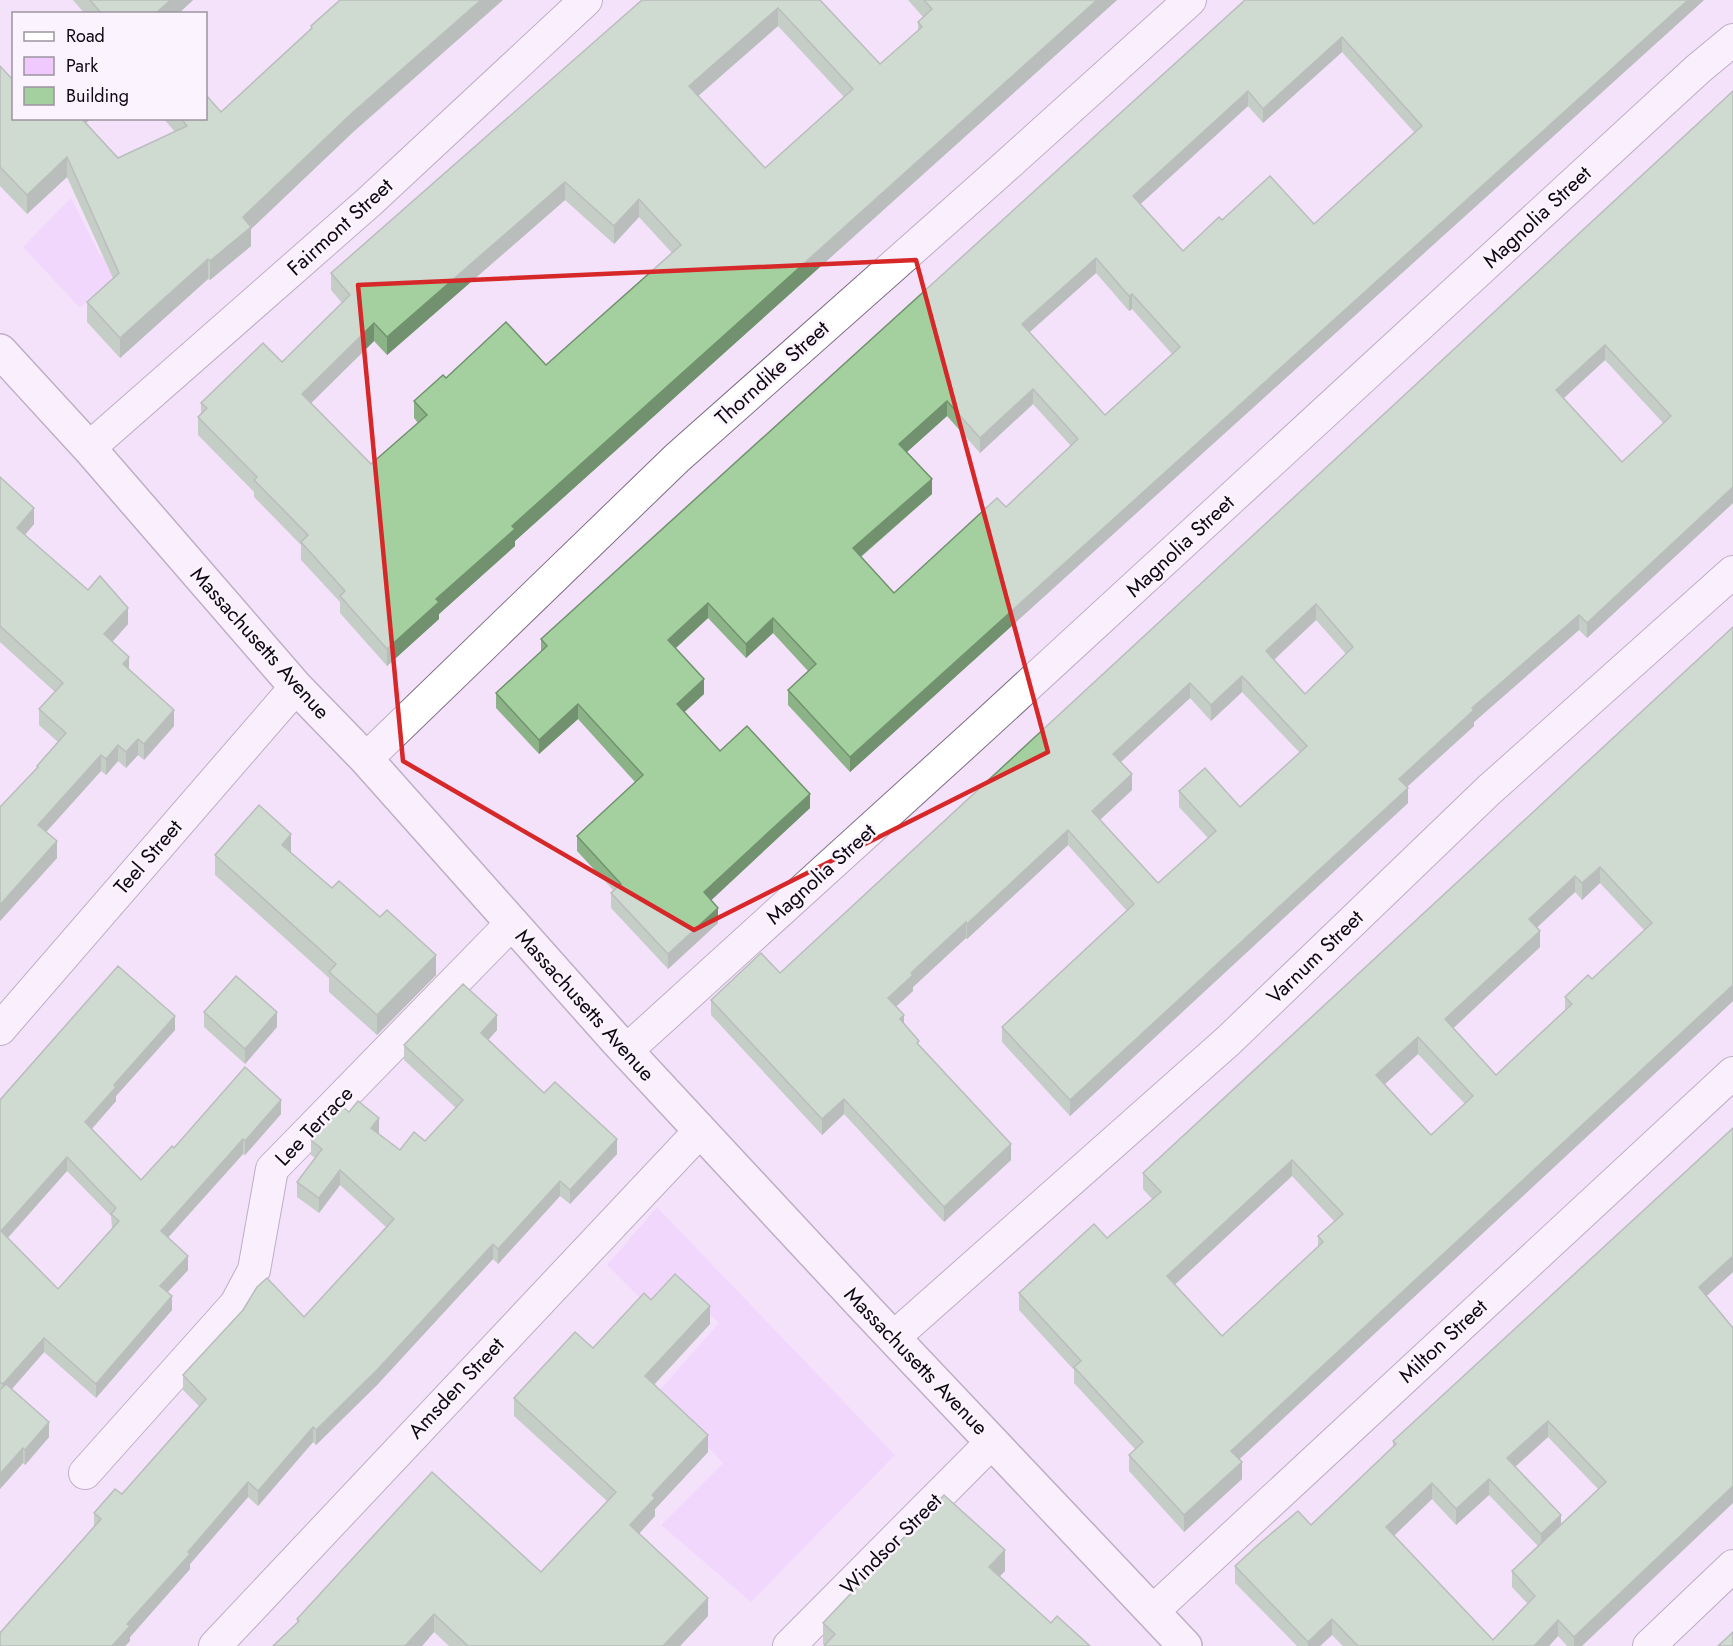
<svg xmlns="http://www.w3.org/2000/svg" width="1733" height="1646" font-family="Jost,sans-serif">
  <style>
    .green { fill: #f0caff }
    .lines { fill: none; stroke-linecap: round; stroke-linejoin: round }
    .street-casing { stroke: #7e6f85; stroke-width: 34 }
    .highway-casing { stroke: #7e6f85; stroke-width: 36 }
    .street { stroke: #fff; stroke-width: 32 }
    .highway { stroke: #fff; stroke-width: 33 }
    .wall { fill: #8cb388; fill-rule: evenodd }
    .shaded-wall { fill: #72926f }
    .building { fill: #a3d09e; stroke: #72926f; stroke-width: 1.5; fill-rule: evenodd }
    .marked { fill: none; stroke: #d62828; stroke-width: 4.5; stroke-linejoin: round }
    .labels { text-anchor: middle; stroke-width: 5; stroke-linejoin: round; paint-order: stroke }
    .street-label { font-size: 21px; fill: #0e0911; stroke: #fbf3fe }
  </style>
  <rect width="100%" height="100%" fill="#f4e2fb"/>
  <!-- green -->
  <g class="green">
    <path d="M71,198L101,257L160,232L165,236L80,308L23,247Z"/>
    <path d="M657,1207L895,1455L751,1602L661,1525L723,1463L657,1393L719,1323L673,1281L650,1308L607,1265Z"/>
  </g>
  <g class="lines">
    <!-- street casing -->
    <g class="street-casing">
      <g id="street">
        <path d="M89,448L369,202L586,0"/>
        <path d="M366,759L677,458L997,174L1190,0"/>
        <path d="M0,1029L296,687"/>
        <path d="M626,1051L975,734L1698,69L1733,40"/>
        <path d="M893,1338L1228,1041L1489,790L1733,572"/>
        <path d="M85,1473L236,1304L254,1270L272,1169L511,924"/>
        <path d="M1153,1611L1733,1073"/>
        <path d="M215,1646L699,1132"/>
        <path d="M789,1646L992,1442"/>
        <path d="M1649,1646L1733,1566"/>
      </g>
    </g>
    <!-- highway casing -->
    <g class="highway-casing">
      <path id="highway" d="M0,351L89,448L296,687L366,759L617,1041L868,1311L1185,1646"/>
    </g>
    <!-- street -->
    <use href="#street" class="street"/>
    <!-- highway -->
    <use href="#highway" class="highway"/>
  </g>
  <!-- wall -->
  <g class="wall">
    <path d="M73,0H193L178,14H85Z"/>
    <path d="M340,0L351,134L251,229V246L210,280L208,279L120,358L87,322V302L113,278L67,177L27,214L0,186V66L14,118H92L86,123L118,158L175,132L163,118H206L221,112L311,29V26Z"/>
    <path d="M642,0H820L880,64L918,31V22L923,17L908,0H1117L515,541V546L439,614V619L387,666L340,613V602L301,560V545L254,497V492L198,435V417L201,414V403L282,362L342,303L331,290V273ZM778,26L844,97L765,168L698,96ZM565,200L614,244L639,217L672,253L546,365L446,378L414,401V418L418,423L371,464L311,403L374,341L387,355Z"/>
    <path d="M1245,0H1704L850,772L788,705V690L808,671L773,633L746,658L708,618L675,649L704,694L684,712L720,751L810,808L711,900L718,923L668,969L611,908V893L613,890L577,851V836L635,782L578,719L539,754L496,708V693L541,652V639ZM1342,52L1414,132L1314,224L1222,220L1183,251L1140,204L1248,106L1263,123ZM1096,273L1129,311L1132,309L1172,354L1105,415L1029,332ZM1033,404L1071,446L1006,507L894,593L861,557L932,494L907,452L947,416L980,453Z"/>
    <path d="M1733,91V503L1587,638L1579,630L1474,722V726L1407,787L1408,803L1070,1116L1002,1042V1027L1127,911L1068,845L967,939L966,938L913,987V991L896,1006L904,1023L919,1046L1011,1160L944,1222L844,1114L822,1135L711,1015V1000L780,973ZM1605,360L1663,423L1622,462L1564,398ZM1316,620L1346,654L1305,694L1274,660ZM1242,692L1300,753L1240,807L1179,791V807L1208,838L1158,883L1100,820L1132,790L1121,762L1190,698L1211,721Z"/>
    <path d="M0,477L34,524L25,535L128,624L112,642L129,669L174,726L144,760L138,755L126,768L118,761L106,775L101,771L46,832L57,858L0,921V807L37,769V766L58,742L39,725V709L55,692L0,642Z"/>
    <path d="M1733,627V1001L1239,1459L1242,1479L1184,1532L1129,1471V1455L1135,1449L1074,1383V1370L1019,1310V1293L1107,1238L1152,1199L1143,1189V1173ZM1600,883L1644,930L1592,979L1565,997V1011L1496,1075L1453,1028L1540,947L1537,927L1575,892L1582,900ZM1418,1054L1465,1104L1431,1135L1385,1084ZM1292,1176L1334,1221L1318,1236V1247L1222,1336L1175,1284Z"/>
    <path d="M291,853L436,975L377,1035L329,992V978L215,875V855Z"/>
    <path d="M204,1012L277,1027L245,1064L204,1027Z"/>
    <path d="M175,1030L116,1096V1101L92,1129L141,1180L174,1148L281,1114L245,1155L243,1154L168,1238L188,1270L168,1292L172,1310L96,1398L44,1352L12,1389L49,1437L25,1465L23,1463L0,1489V1100ZM67,1171L111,1216L112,1229L58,1289L8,1238Z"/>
    <path d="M497,1030L488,1040L544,1093L617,1154L570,1204L560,1196L498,1264L493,1259L377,1385L316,1445L313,1442L258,1506L248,1497L190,1564V1569L130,1637V1641L125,1646H0L94,1527V1513L122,1494L199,1406L183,1390V1375L304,1317L386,1227L340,1185L319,1213L297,1197V1182L315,1158L311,1155V1140L379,1133L378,1134L400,1150L425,1141L456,1108L404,1060V1045Z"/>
    <path d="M1733,1272L1706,1296L1582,1646H1567L1558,1636L1549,1646H1343L1332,1635L1320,1646H1297L1235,1583V1566L1311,1525L1393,1448V1441ZM1548,1437L1598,1489L1561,1525L1515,1467ZM1489,1495L1538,1546L1512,1571V1587L1528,1604L1493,1640L1394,1536L1432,1499L1456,1525Z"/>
    <path d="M651,1300L710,1324L654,1385L708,1452L655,1509V1516L639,1534L708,1616L680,1646H449L434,1632L422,1646H273L297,1623V1619L541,1572L607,1501L514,1416V1398L593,1348Z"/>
    <path d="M1005,1571L1000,1576L1051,1623L1090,1646L824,1645L823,1644V1623Z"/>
  </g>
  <!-- shaded-wall -->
  <g class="shaded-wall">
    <path d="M171,0H193L178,14H157V12Z"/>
    <path d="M481,0H503L351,134L251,229V246L210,280V261L243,217L351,114Z"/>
    <path d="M1097,0H1117L515,541V546L439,614V619L387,666V649L436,599L512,526Z"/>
    <path d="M1688,0H1704L850,772V757Z"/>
    <path d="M778,8V26L689,104V86Z"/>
    <path d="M1342,37V52L1263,123V109Z"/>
    <path d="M1248,91V106L1133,211V196Z"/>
    <path d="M75,118H92L75,131Z"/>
    <path d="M67,157V177L27,214V195Z"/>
    <path d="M565,182V200L387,355V337Z"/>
    <path d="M639,199V217L614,244V226Z"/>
    <path d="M1096,258V273L1022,339V324Z"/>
    <path d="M208,259V279L120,358V338Z"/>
    <path d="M1132,294V309L1129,311V296Z"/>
    <path d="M374,323V341L302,412V394Z"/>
    <path d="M1605,345V360L1556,405V390Z"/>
    <path d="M1033,389V404L980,453V438Z"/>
    <path d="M947,401V416L899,459V444Z"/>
    <path d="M932,479V494L853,563V548Z"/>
    <path d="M1733,487V503L1587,638V623Z"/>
    <path d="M34,508V524L17,544V528Z"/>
    <path d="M708,603V618L668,655V640Z"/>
    <path d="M1316,604V620L1266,667V651Z"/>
    <path d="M128,608V624L104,651V634Z"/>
    <path d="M1579,615V630L1474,722V726L1399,794V779L1472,708Z"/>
    <path d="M773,618V633L746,658V644Z"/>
    <path d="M129,657V673L123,664Z"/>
    <path d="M1242,676V692L1211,721V705Z"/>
    <path d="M704,679V694L677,719V704Z"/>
    <path d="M1190,683V698L1113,769V754Z"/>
    <path d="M578,704V719L539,754V740Z"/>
    <path d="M174,710V726L144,760V744Z"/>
    <path d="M138,739V755L126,768V752Z"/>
    <path d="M118,745V761L106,775V759Z"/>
    <path d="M101,755V771L38,841V825Z"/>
    <path d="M1132,774V790L1092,827V811Z"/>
    <path d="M1408,788V803L1070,1116V1100Z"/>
    <path d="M810,794V808L704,907V892Z"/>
    <path d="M1068,830V845L967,939V924Z"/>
    <path d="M291,834V854L282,845Z"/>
    <path d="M57,841V858L0,921V905Z"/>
    <path d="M1600,867V883L1582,900V883Z"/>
    <path d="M1575,876V892L1529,935V919Z"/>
    <path d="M718,908V923L668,969V954Z"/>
    <path d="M966,922V938L913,987V991L888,1014V998L911,973Z"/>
    <path d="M1540,931V947L1445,1036V1019Z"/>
    <path d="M436,955V975L377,1035V1015Z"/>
    <path d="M1733,985V1001L1231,1467V1451Z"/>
    <path d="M277,1012V1027L245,1064V1049Z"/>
    <path d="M497,1015V1030L481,1048V1033Z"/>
    <path d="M904,1015V1030L900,1019Z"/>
    <path d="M175,1016V1030L116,1096V1101L85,1136V1122L114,1085Z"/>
    <path d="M1418,1037V1054L1376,1092V1075Z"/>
    <path d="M844,1099V1114L822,1135V1119Z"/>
    <path d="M281,1100V1114L245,1155V1141Z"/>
    <path d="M379,1118V1133L371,1143V1128Z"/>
    <path d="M243,1139V1154L161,1245V1231Z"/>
    <path d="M617,1139V1154L570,1204V1190Z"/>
    <path d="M1011,1144V1160L944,1222V1207Z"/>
    <path d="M67,1157V1171L1,1245V1231Z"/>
    <path d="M1292,1160V1176L1167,1292V1276Z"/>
    <path d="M340,1170V1185L319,1213V1198Z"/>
    <path d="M560,1181V1196L498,1264V1249Z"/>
    <path d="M493,1244V1259L377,1385L316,1445V1430Z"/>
    <path d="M188,1256V1270L160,1300V1286Z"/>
    <path d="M1733,1256V1272L1699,1303V1287Z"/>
    <path d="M172,1296V1310L96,1398V1384Z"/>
    <path d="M710,1306V1324L645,1394V1376Z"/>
    <path d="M44,1338V1352L3,1399V1384Z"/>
    <path d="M1548,1421V1437L1507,1474V1458Z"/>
    <path d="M49,1422V1437L25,1465V1450Z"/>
    <path d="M313,1427V1442L258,1506V1491Z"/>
    <path d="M708,1435V1452L655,1509V1516L630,1543V1525L652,1495Z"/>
    <path d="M23,1448V1463L0,1489V1474Z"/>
    <path d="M1242,1462V1479L1184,1532V1515Z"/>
    <path d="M1489,1479V1495L1456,1525V1509Z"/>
    <path d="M248,1482V1497L190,1564V1569L130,1637V1641L125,1646H112L127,1624L188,1552Z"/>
    <path d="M1432,1483V1499L1386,1543V1527Z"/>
    <path d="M1733,1486V1503L1582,1646H1574V1637Z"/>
    <path d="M1561,1515V1531L1541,1550V1534Z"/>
    <path d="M1005,1550V1571L989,1587V1567Z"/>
    <path d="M708,1598V1616L680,1646H663Z"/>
    <path d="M434,1614V1632L422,1646H405Z"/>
    <path d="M1332,1619V1635L1320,1646H1308V1642Z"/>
    <path d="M1558,1620V1636L1549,1646H1534Z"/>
  </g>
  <!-- building -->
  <g class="building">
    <path d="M90,0H171L157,12L159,14H102Z"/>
    <path d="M340,0H481L351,114L243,217L251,227L210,261L208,259L120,338L87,302L119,273L67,157L27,195L0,167V66L14,81V118H81L118,158L187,126L181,118H206V95L221,112L312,28L311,26Z"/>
    <path d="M642,0H820L880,64L922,27L918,22L932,9L924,0H1097L512,526L515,529L436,599L439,602L387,649L340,596L345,591L301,542L308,535L254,480L257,477L198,417L207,408L201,403L263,343L282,362L350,295L331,273ZM778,8L853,89L765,168L689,86ZM565,182L614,226L639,199L681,245L546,365L506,322L446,378L443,375L414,401L427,415L371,464L302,394L374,323L387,337Z"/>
    <path d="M1245,0H1688L850,757L788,690L816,664L773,618L746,644L708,603L668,640L704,679L677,704L720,751L747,726L810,794L704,892L718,908L668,954L611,893L621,884L577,836L643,775L578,704L539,740L496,693L547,646L541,639ZM1342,37L1422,126L1314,224L1270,176L1222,220L1219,217L1183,251L1133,196L1248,91L1263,109ZM1096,258L1129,296L1132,294L1180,347L1105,415L1022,324ZM1033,389L1078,439L1006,507L997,498L894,593L853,548L932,479L899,444L947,401L980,438Z"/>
    <path d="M1733,91V487L1587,623L1579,615L1472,708L1474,710L1399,779L1408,788L1070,1100L1002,1027L1134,904L1068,830L967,924L966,922L911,973L913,975L888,998L904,1015L900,1019L919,1041L917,1043L1011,1144L944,1207L844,1099L822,1119L711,1000L761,953L780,973ZM1605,345L1671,416L1622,462L1556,390ZM1316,604L1353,647L1305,694L1266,651ZM1242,676L1307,746L1240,807L1205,768L1179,791L1216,831L1158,883L1092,811L1132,774L1113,754L1190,683L1211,705Z"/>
    <path d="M0,477L34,508L17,528L88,590L100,576L128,608L104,634L129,657L123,664L174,710L144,744L138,739L126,752L118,745L106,759L101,755L38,825L57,841L0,905V807L38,767L37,766L66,733L39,709L63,683L0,626Z"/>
    <path d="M1733,627V985L1231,1451L1242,1462L1184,1515L1129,1455L1143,1442L1074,1367L1081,1361L1019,1293L1094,1224L1107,1238L1161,1192L1143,1173ZM1600,867L1652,923L1592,979L1588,975L1565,997L1572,1004L1496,1075L1445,1019L1540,931L1529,919L1575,876L1582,883ZM1418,1037L1473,1096L1431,1135L1376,1075ZM1292,1160L1343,1214L1318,1236L1323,1242L1222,1336L1167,1276Z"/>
    <path d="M259,805L291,834L282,845L332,888L339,881L380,917L387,910L436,955L377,1015L329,972L336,964L215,855Z"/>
    <path d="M118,966L175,1016L114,1085L116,1087L85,1122L141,1180L172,1146L174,1148L245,1067L281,1100L245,1141L243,1139L161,1231L188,1256L160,1286L172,1296L96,1384L44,1338L3,1384L0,1382V1100ZM67,1157L116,1208L111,1214L119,1221L58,1289L1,1231Z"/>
    <path d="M236,976L277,1012L245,1049L204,1012Z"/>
    <path d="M463,984L497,1015L481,1033L544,1093L555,1082L617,1139L570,1190L560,1181L498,1249L493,1244L377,1370L316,1430L313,1427L258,1491L248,1482L188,1552L190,1554L127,1624L130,1626L112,1646H0V1633L101,1519L94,1513L115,1489L122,1494L206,1399L183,1375L243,1310L257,1287L267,1278L304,1317L394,1219L340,1170L319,1198L297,1182L322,1149L311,1140L343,1107L349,1112L358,1101L379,1118L371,1128L400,1150L414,1132L425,1141L463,1100L404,1045Z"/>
    <path d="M1733,1128V1256L1699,1287L1733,1328V1486L1574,1637L1558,1620L1534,1646H1358L1332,1619L1308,1642L1235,1566L1260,1543L1298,1511L1311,1525L1396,1444L1393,1441ZM1548,1421L1606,1482L1512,1571L1535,1596L1493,1640L1386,1527L1432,1483L1456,1509L1489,1479L1541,1534L1561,1515L1507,1458Z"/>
    <path d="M675,1274L710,1306L645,1376L708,1435L652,1495L655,1498L630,1525L708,1598L663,1646H468L434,1614L405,1646H273L299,1621L297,1619L432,1472L541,1572L616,1492L514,1398L575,1332L593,1348L644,1293L651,1300Z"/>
    <path d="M6,1384L49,1422L25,1450L23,1448L0,1474V1390Z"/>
    <path d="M944,1495L1005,1550L989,1567L1051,1623L1057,1616L1090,1646H824L835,1634L823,1623Z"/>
    <path d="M1733,1632V1646H1718Z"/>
  </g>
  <!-- marked area -->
  <path d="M0 0H1733V1646H0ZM916,260L1048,752L694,930L403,761L358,285Z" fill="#f4e2fb" fill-opacity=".55" fill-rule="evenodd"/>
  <path class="marked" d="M916,260L1048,752L694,930L403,761L358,285Z"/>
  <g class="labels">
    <!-- street labels -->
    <g class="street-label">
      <text transform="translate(1537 217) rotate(-43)" y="7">Magnolia Street</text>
      <text transform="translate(340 227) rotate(-42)" y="7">Fairmont Street</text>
      <text transform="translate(772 373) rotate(-42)" y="7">Thorndike Street</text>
      <text transform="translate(1180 546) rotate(-43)" y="7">Magnolia Street</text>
      <text transform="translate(260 643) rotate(48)" y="7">Massachusetts Avenue</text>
      <text transform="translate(148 857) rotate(-49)" y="7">Teel Street</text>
      <text transform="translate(821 874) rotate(-42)" y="7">Magnolia Street</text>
      <text transform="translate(1315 957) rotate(-44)" y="7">Varnum Street</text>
      <text transform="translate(585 1005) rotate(48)" y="7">Massachusetts Avenue</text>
      <text transform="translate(314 1126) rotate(-46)" y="7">Lee Terrace</text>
      <text transform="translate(1443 1341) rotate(-43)" y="7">Milton Street</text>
      <text transform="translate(916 1361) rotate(46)" y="7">Massachusetts Avenue</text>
      <text transform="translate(456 1388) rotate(-47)" y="7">Amsden Street</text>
      <text transform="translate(891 1544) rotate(-45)" y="7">Windsor Street</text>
    </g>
  </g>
  <!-- legend -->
  <rect x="12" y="12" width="195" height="108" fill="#fbf3fe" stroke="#9c959f" stroke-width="1.5"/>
  <rect x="24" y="32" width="30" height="9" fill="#ffffff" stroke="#9c959f" stroke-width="1.5"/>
  <text x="66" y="42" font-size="18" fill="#0e0911">Road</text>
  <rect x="24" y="57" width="30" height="18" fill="#f0caff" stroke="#9c959f" stroke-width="1.5"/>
  <text x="66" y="72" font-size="18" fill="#0e0911">Park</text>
  <rect x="24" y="87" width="30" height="18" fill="#a3d09e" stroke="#9c959f" stroke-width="1.5"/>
  <text x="66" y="102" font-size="18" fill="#0e0911">Building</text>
</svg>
